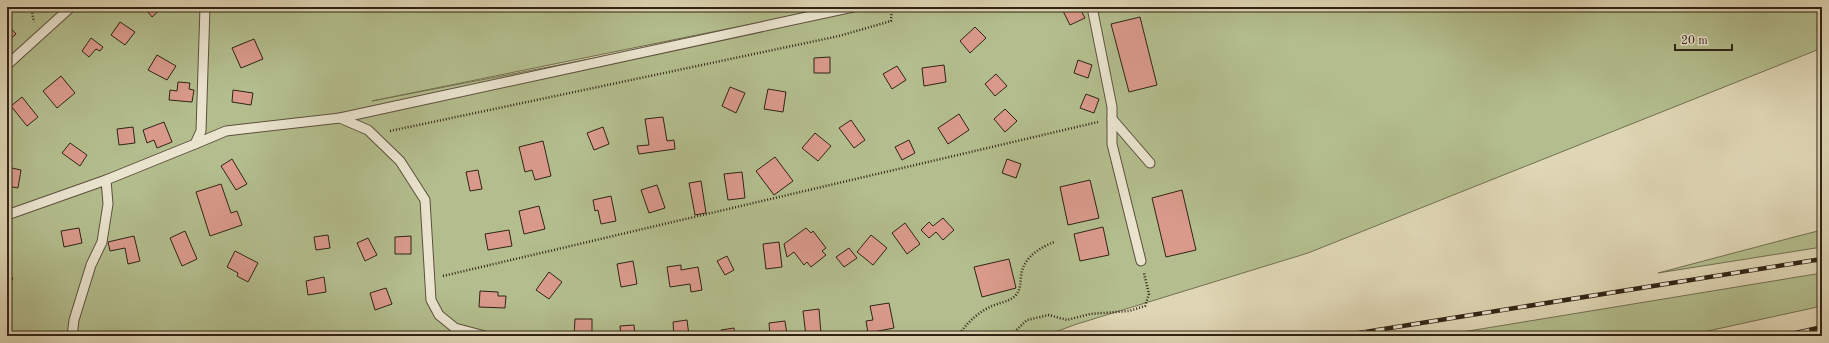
<svg xmlns="http://www.w3.org/2000/svg" width="1829" height="343" font-family="'Old Standard TT',serif">
  <style>
    .green { fill: #b3bd8d; stroke: #727051 }
    .building { fill: #d99a8b; stroke: #312415 }
    .lines { fill: none; stroke-linecap: round; stroke-linejoin: round }
    .service-casing { stroke: #5c503d; stroke-width: 11 }
    .path { stroke: #312415; stroke-width: 2.5; stroke-dasharray: 1 2; stroke-linecap: butt }
    .service { stroke: #eae4cf; stroke-width: 9 }
    .rail-casing { stroke: #312415; stroke-width: 4.5 }
    .rail { stroke: #eae4cf; stroke-width: 3; stroke-dasharray: 9; stroke-linecap: butt }
  </style>
  <rect width="100%" height="100%" fill="#dfd6b5"/>
  <filter id="stains"><feTurbulence type="fractalNoise" baseFrequency=".005" numOctaves="4"/><feColorMatrix values="0 0 0 0 .2 0 0 0 0 .09 0 0 0 0 .02 0 0 0 .5 -.17"/></filter>
  <radialGradient id="worn" r=".72"><stop offset=".6" stop-color="#630" stop-opacity="0"/><stop offset="1" stop-color="#630" stop-opacity=".3"/></radialGradient>
  <!-- green -->
  <g class="green">
    <path d="M7,7H835L372,101L792,20L846,7H1822V48L1308,253L1077,324L1044,336H7Z"/>
    <path d="M1822,230V247L1658,273L1802,235Z"/>
    <path d="M1822,273V306L1685,336H1438Z"/>
  </g>
  <!-- building -->
  <g class="building">
    <path d="M144,7H163L152,17Z"/>
    <path d="M1061,7H1079L1085,18L1070,25Z"/>
    <path d="M1140,17L1157,85L1129,92L1111,24Z"/>
    <path d="M120,22L135,32L125,45L111,35Z"/>
    <path d="M7,24L16,34L7,42Z"/>
    <path d="M975,27L986,38L970,53L960,41Z"/>
    <path d="M91,38L103,47L100,51L96,49L89,57L82,51Z"/>
    <path d="M254,39L263,59L241,68L232,48Z"/>
    <path d="M157,55L176,66L167,80L148,70Z"/>
    <path d="M830,57V73H814V58Z"/>
    <path d="M1078,60L1092,65L1088,78L1074,73Z"/>
    <path d="M944,65L946,82L924,86L922,68Z"/>
    <path d="M897,66L906,80L892,89L883,74Z"/>
    <path d="M996,74L1007,86L995,96L985,84Z"/>
    <path d="M61,76L75,93L57,108L43,91Z"/>
    <path d="M178,82L190,83L189,89L194,90L192,102L169,100L170,90L177,91Z"/>
    <path d="M730,87L745,93L736,113L722,106Z"/>
    <path d="M768,89L786,92L783,112L764,109Z"/>
    <path d="M233,90L253,93L251,105L232,102Z"/>
    <path d="M1086,94L1099,99L1094,113L1080,108Z"/>
    <path d="M22,97L38,117L27,126L11,106Z"/>
    <path d="M1005,109L1017,121L1005,132L994,119Z"/>
    <path d="M959,114L969,130L948,144L938,128Z"/>
    <path d="M663,117L667,141L674,140L675,149L639,154L637,146L649,145L645,119Z"/>
    <path d="M851,120L865,140L854,148L839,128Z"/>
    <path d="M164,122L172,142L157,148L154,140L147,143L143,130Z"/>
    <path d="M133,127L135,143L119,145L117,129Z"/>
    <path d="M603,127L609,144L594,150L587,133Z"/>
    <path d="M815,133L831,146L818,161L802,148Z"/>
    <path d="M909,140L915,153L902,160L895,147Z"/>
    <path d="M543,141L551,176L535,180L532,170L525,172L519,147Z"/>
    <path d="M70,143L87,155L80,166L62,153Z"/>
    <path d="M775,157L793,181L774,195L756,171Z"/>
    <path d="M232,159L247,184L236,190L221,166Z"/>
    <path d="M1007,159L1021,164L1016,178L1002,173Z"/>
    <path d="M7,167L21,170L18,188L7,186Z"/>
    <path d="M478,170L482,189L470,191L466,172Z"/>
    <path d="M742,172L745,198L728,200L724,174Z"/>
    <path d="M1090,180L1099,218L1068,225L1060,187Z"/>
    <path d="M701,181L706,213L695,215L689,183Z"/>
    <path d="M221,184L231,213L237,211L242,225L210,236L196,192Z"/>
    <path d="M657,185L665,208L649,213L641,190Z"/>
    <path d="M1182,190L1196,250L1166,257L1152,198Z"/>
    <path d="M611,196L616,221L601,224L598,210L595,211L593,200Z"/>
    <path d="M539,206L545,229L524,234L519,211Z"/>
    <path d="M943,218L954,230L943,240L936,232L929,238L921,230L929,222L933,226Z"/>
    <path d="M905,223L920,244L907,254L892,233Z"/>
    <path d="M1103,227L1109,255L1080,261L1074,234Z"/>
    <path d="M79,228L82,243L64,247L61,231Z"/>
    <path d="M806,228L811,233L813,231L826,248L822,251L826,255L811,267L807,262L804,265L794,252L787,257L784,244Z"/>
    <path d="M509,230L512,246L488,250L485,234Z"/>
    <path d="M185,231L197,259L182,266L170,238Z"/>
    <path d="M328,235L330,248L316,250L314,237Z"/>
    <path d="M871,235L887,248L873,265L857,252Z"/>
    <path d="M134,236L140,261L128,264L125,248L110,251L108,242Z"/>
    <path d="M411,236V254H395V237Z"/>
    <path d="M368,238L377,255L365,261L357,243Z"/>
    <path d="M779,242L782,267L766,269L763,244Z"/>
    <path d="M849,248L857,258L844,267L836,257Z"/>
    <path d="M235,251L258,263L248,282L237,276L238,273L227,267Z"/>
    <path d="M727,256L734,270L725,275L717,261Z"/>
    <path d="M1009,259L1016,288L982,297L974,267Z"/>
    <path d="M633,261L637,284L621,287L617,264Z"/>
    <path d="M681,265V270L698,267L702,290L691,292L690,284L670,287L667,267Z"/>
    <path d="M7,267L13,279L7,282Z"/>
    <path d="M549,272L562,282L549,299L536,290Z"/>
    <path d="M324,277L326,292L308,295L306,281Z"/>
    <path d="M386,288L392,304L375,310L370,293Z"/>
    <path d="M480,291L498,292V296H506L505,308L479,307Z"/>
    <path d="M889,303L894,328L868,333L866,321L873,320L870,306Z"/>
    <path d="M819,309L821,334L806,336L803,311Z"/>
    <path d="M575,319H592V336H574Z"/>
    <path d="M687,320L689,336H674L673,322Z"/>
    <path d="M785,321L787,335L770,336L769,323Z"/>
    <path d="M634,325L635,336H621L620,326Z"/>
    <path d="M734,328L735,336H721V330Z"/>
  </g>
  <g class="lines">
    <!-- service casing -->
    <g class="service-casing">
      <g id="service">
        <path d="M1092,7L1112,107V144L1141,261"/>
        <path d="M7,65L71,7"/>
        <path d="M340,118L853,7"/>
        <path d="M1112,119L1150,163"/>
        <path d="M195,144L226,131L340,118L368,130L400,161L425,200L431,300L439,315L455,328L485,336"/>
        <path d="M7,215L106,180L195,144L201,131L205,7"/>
        <path d="M72,336L74,320L91,265L102,242L108,204L106,180"/>
      </g>
    </g>
    <!-- path -->
    <g class="path">
      <path d="M31,7L34,22"/>
      <path d="M390,131L839,36L891,21L892,7"/>
      <path d="M443,276L1098,122"/>
      <path d="M958,336C966,324 977,313 990,307C997,303 1009,302 1015,296C1021,290 1020,283 1021,276C1023,258 1039,248 1054,242"/>
      <path d="M1010,336L1027,320L1049,315L1067,320L1090,314L1129,311L1145,306L1149,294L1144,273"/>
    </g>
    <!-- service -->
    <use href="#service" class="service"/>
    <!-- rail casing -->
    <g class="rail-casing">
      <g id="rail">
        <path d="M1340,336L1822,259"/>
        <path d="M1783,336L1822,327"/>
      </g>
    </g>
    <!-- rail -->
    <use href="#rail" class="rail"/>
  </g>
  <!-- margin -->
  <rect width="1829" height="343" fill="none" stroke="#dfd6b5" stroke-width="24"/>
  <rect x="8" y="8" width="1813" height="327" fill="none" stroke="#312415" stroke-width="2"/>
  <rect x="12" y="12" width="1805" height="319" fill="none" stroke="#312415"/>
  <!-- scale -->
  <path d="M1675 44v6h57v-6" fill="none" stroke="#312415" stroke-width="2"/>
  <text x="1681" y="44" font-size="12" fill="#312415" stroke="#eae4cf" stroke-width="3" paint-order="stroke">20 m</text>
  <rect width="100%" height="100%" filter="url(#stains)"/>
  <rect width="100%" height="100%" fill="url(#worn)"/>
</svg>
